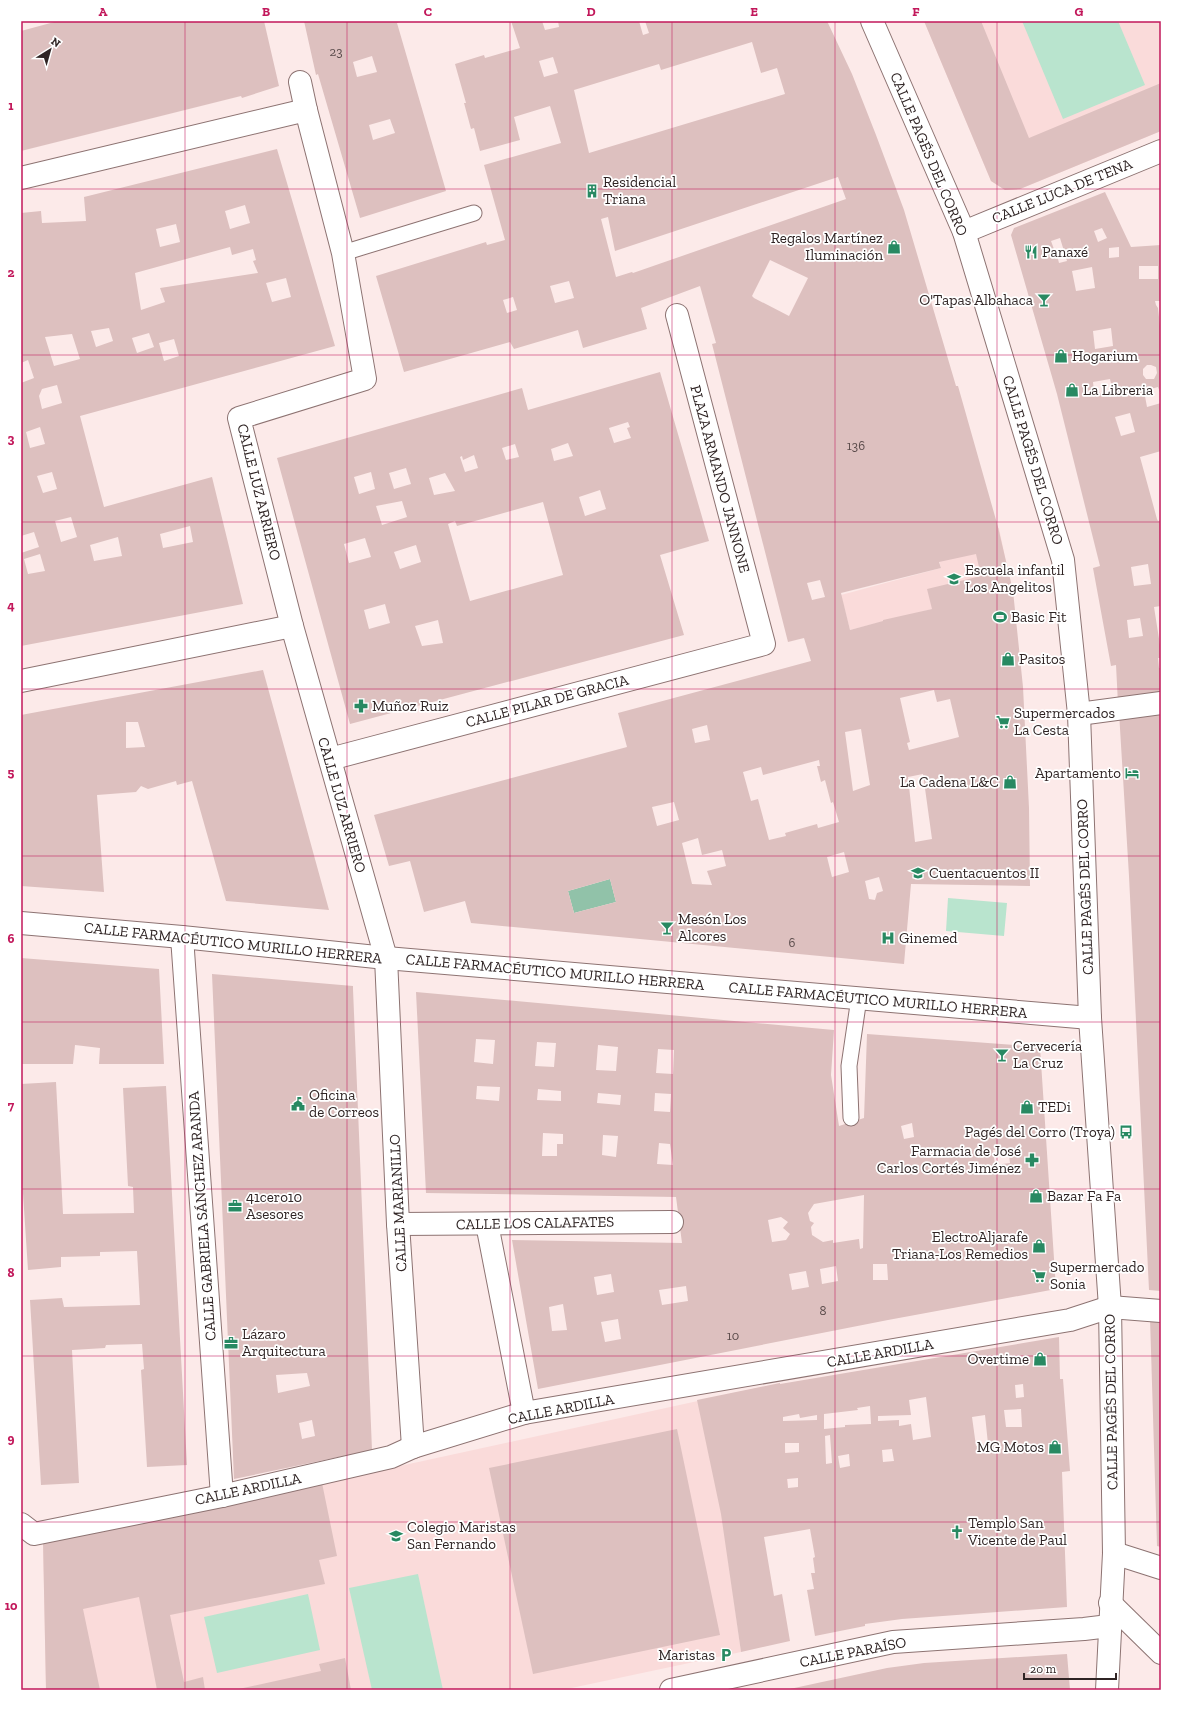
<svg xmlns="http://www.w3.org/2000/svg" width="1182" height="1711" font-family="'Zilla Slab',serif">
  <style>
    .built { fill: #fadbda }
    .green { fill: #b9e4ce }
    .water { fill: #91c2a9 }
    .building { fill: #ddc0bf; fill-rule: evenodd }
    .lines { fill: none; stroke-linecap: round; stroke-linejoin: round }
    .lane-casing { stroke: #8d7372; stroke-width: 17 }
    .street-casing { stroke: #8d7372; stroke-width: 24 }
    .secondary-casing { stroke: #8d7372; stroke-width: 24 }
    .lane { stroke: #fff; stroke-width: 15 }
    .street { stroke: #fff; stroke-width: 22 }
    .secondary { stroke: #fff; stroke-width: 22 }
    .grid { fill: none; stroke: #c2185b; stroke-width: 1; stroke-opacity: 0.55 }
    .labels { text-anchor: middle; stroke-width: 3.5; stroke-linejoin: round; paint-order: stroke }
    .number-label { font-size: 13px; fill: #5a4b4b }
    .street-label { font-size: 15px; fill: #2f2424; stroke: #fff }
    .poi-label { font-size: 15px; fill: #2f2424; stroke: #fff; text-anchor: start }
    .neatline { fill: none; stroke: #c2185b; stroke-width: 1.5 }
    .grid-label { font-size: 13px; text-anchor: middle; font-weight: bold; fill: #c2185b }
  </style>
  <rect width="100%" height="100%" fill="#fceae9"/>
  <!-- built -->
  <g class="built">
    <path d="M924,21H1161V131L1020,189L1005,190L991,181Z"/>
    <path d="M999,528L1008,572L932,609L850,630L841,595L941,568L935,545Z"/>
    <path d="M780,1383L788,1486L728,1558L741,1652L562,1690H46L43,1541L322,1483Z"/>
  </g>
  <!-- green -->
  <g class="green">
    <path d="M1022,21H1118L1145,85L1063,119Z"/>
    <path d="M948,898L1007,903L1004,936L946,931Z"/>
    <path d="M418,1574L443,1690H372L349,1588Z"/>
    <path d="M308,1594L320,1650L217,1673L204,1617Z"/>
  </g>
  <!-- water -->
  <path class="water" d="M610,879L616,902L574,913L568,891Z"/>
  <!-- building -->
  <g class="building">
    <path d="M58,21H264L279,86L242,98L241,96L21,151V31Z"/>
    <path d="M304,21H403L397,23L446,191L360,218L318,74L316,75ZM372,56L377,72L357,77L353,62ZM390,119L395,133L373,140L369,125Z"/>
    <path d="M511,21H542L545,30L559,27L558,21H639L643,35L649,33L645,21H827L852,74L876,135L904,210L956,386H958L998,527L1013,591L1023,687L1029,808L1030,886L911,884L904,964L471,923L465,901L424,912L410,861L389,866L374,815L627,747L618,713L811,661L804,638L788,642L712,344L716,343L700,286L641,308L647,329L583,348L578,330L514,349L510,342L404,372L376,276L486,242L487,245L505,240L484,165L561,143L550,106L514,117L520,140L480,151L474,128L471,129L464,103H466L455,64L484,55L485,58L520,48ZM752,42L761,73L777,68L785,94L589,153L574,90L659,64L661,70ZM553,57L558,73L544,77L539,61ZM838,177L846,199L633,273L632,272L616,277L601,219L608,217L615,251ZM770,260L808,278L789,316L754,298L752,296ZM569,281L574,298L555,303L550,286ZM513,297L517,310L507,313L503,300ZM976,554L981,576L927,589L932,609L883,620V621L850,630L841,593L941,568L939,562ZM820,580L825,597L812,600L807,583ZM934,690L937,702L950,699L959,737L909,750L907,743L910,742L900,698ZM707,725L710,740L695,743L692,729ZM861,729L870,785L853,791L845,732ZM819,760L820,766H817L821,782L825,780L831,803L833,802L839,822L818,828L817,824L785,833L786,836L769,840L758,799L751,801L743,772L761,767L763,775ZM923,774L932,839L915,842L908,777ZM674,802L679,820L657,826L652,807ZM698,838L702,855L722,850L726,866L707,871L712,885L692,884L682,843ZM844,852L849,872L832,877L827,857ZM879,877L883,891L877,893L875,900L869,899L865,881ZM610,879L616,902L574,913L568,891Z"/>
    <path d="M924,21H981L1029,138L1161,83V131L1020,189L1005,190L991,181Z"/>
    <path d="M277,149L335,346L80,416L104,507L212,477L243,604L21,646V553L39,547L34,532L21,536V383L34,378L28,360L21,363V213L41,211L42,223L86,221L84,197ZM245,205L250,223L230,229L225,211ZM176,224L180,242L160,247L156,229ZM230,247L232,255L253,249L256,260L253,261L258,273L160,288L165,302L141,310L135,273ZM286,278L291,297L272,302L266,283ZM109,328L113,341L96,347L91,331ZM149,333L154,347L137,353L132,338ZM72,334L80,359L54,366L45,337ZM174,339L179,356L164,361L159,343ZM57,385L62,403L42,409L39,396L42,389ZM40,427L45,444L30,448L26,432ZM52,472L57,489L43,493L37,476ZM71,517L77,537L61,542L55,521ZM190,526L193,542L163,548L160,534ZM118,537L122,556L94,561L90,545ZM40,554L45,571L28,574L24,559Z"/>
    <path d="M1105,192L1131,247L1161,245V301H1155L1156,305L1158,308L1161,335V395L1158,387L1144,391L1147,407L1161,403V451L1140,457L1157,519L1158,521L1161,520V606L1154,607L1160,645H1161V658H1158L1159,668H1161V698L1118,704L1116,665L1111,666L1093,568L1100,566L1057,394L1011,235L1014,228ZM1102,228L1107,238L1098,242L1094,231ZM1060,238L1067,261L1059,263L1056,251L1055,252L1051,241ZM1119,247V257L1109,258V248ZM1139,266H1158V279H1139ZM1092,267L1095,288L1076,291L1072,271ZM1111,328L1113,346L1095,349L1093,331ZM1147,365H1151L1156,367L1157,373L1154,379H1146L1143,375V369ZM1110,379L1113,393L1102,395L1099,392L1094,391L1093,382ZM1130,413L1135,432L1121,436L1115,417ZM1148,564L1151,584L1134,586L1131,567ZM1140,618L1143,636L1129,638L1127,620Z"/>
    <path d="M660,372L709,541L660,555L684,635L350,724L277,458L522,388L528,410ZM628,422L630,427L627,428L631,438L614,443L609,428ZM568,443L573,456L554,461L551,449ZM515,444L519,457L506,460L502,448ZM474,455L478,468L465,472L460,457L462,456L463,460ZM406,468L411,484L394,489L389,473ZM371,472L375,489L359,494L354,477ZM445,473L455,491L434,495L429,478ZM600,490L606,509L585,516L579,497ZM402,501L407,517L382,525L376,506ZM543,502L563,575L470,601L448,524L455,521L457,526ZM365,538L371,557L349,563L344,544ZM416,545L421,562L400,569L394,552ZM385,604L390,623L369,629L364,610ZM438,620L443,643L422,646L415,626Z"/>
    <path d="M263,670L329,910L226,901L192,781L177,785L176,781L148,789L141,786L136,792L97,795L104,892L21,886V715ZM126,722H138L145,747L126,748Z"/>
    <path d="M1161,707V1291L1149,1290L1129,876L1119,712Z"/>
    <path d="M21,958L159,969L164,1064H99L100,1048L75,1045L73,1064H21Z"/>
    <path d="M212,974L353,986V989L372,1450L234,1479ZM307,1373L310,1386L278,1393L276,1375ZM312,1420L315,1436L302,1439L299,1423Z"/>
    <path d="M416,992L834,1030L831,1075L839,1126L864,1118L867,1034L1040,1047L1056,1289L888,1320L538,1389L512,1240L682,1243L676,1197L426,1193ZM476,1039L495,1040L493,1064L474,1062ZM537,1042L556,1043L554,1067L535,1066ZM598,1045L618,1047L616,1071L596,1070ZM658,1049L674,1050L673,1074L656,1073ZM477,1086L500,1087L499,1101L476,1099ZM538,1089L561,1091V1101L537,1100ZM598,1093L621,1095L620,1105L597,1103ZM655,1093L671,1094L670,1112L654,1111ZM912,1123L914,1137L904,1139L901,1126ZM543,1133L563,1134V1144H557V1156H542ZM603,1135L618,1136L616,1157L602,1155ZM659,1143L670,1144L673,1165L657,1164ZM1008,1148L1010,1163L995,1165L993,1150ZM864,1195L863,1248L860,1249L859,1239L833,1243V1240L823,1242L812,1235L811,1227L814,1223L810,1221L808,1213L814,1204ZM781,1217L788,1222L783,1228L790,1234L786,1240L772,1242L768,1220ZM873,1264H887L888,1280H873ZM836,1266L838,1281L822,1284L820,1269ZM806,1271L809,1287L792,1290L789,1274ZM611,1274L614,1292L597,1295L594,1277ZM686,1286L688,1301L662,1305L659,1290ZM563,1304L567,1330L552,1331L549,1307ZM618,1319L621,1339L605,1342L601,1322Z"/>
    <path d="M56,1082L63,1214L134,1213L133,1187L128,1186L123,1088L166,1086L187,1465L147,1467L141,1370L144,1369L142,1344L106,1345L105,1348L72,1350L79,1483L41,1485L30,1300L62,1298L64,1307L140,1305L137,1251L100,1252V1256L61,1257V1267L28,1270L21,1163V1084Z"/>
    <path d="M1150,1318L1161,1319V1547L1157,1546Z"/>
    <path d="M1059,1337L1060,1379H1063L1070,1471L1062,1472L1067,1607L902,1619L865,1624V1626L815,1636L807,1590L814,1589L811,1573H815L813,1558L815,1557L810,1529L764,1537L774,1596L782,1594L790,1641L741,1652L721,1514L697,1400L780,1383V1384ZM1023,1384L1024,1397L1016,1398L1015,1385ZM926,1397L931,1437L913,1440L911,1424L899,1426V1420L878,1421V1416L911,1415L909,1400ZM870,1406L871,1424L845,1425V1427L824,1429V1414L858,1410L857,1408ZM1021,1409L1022,1427H1006L1004,1410ZM799,1414L800,1418L817,1415V1420L783,1421V1417ZM985,1415L988,1444L976,1446L972,1417ZM830,1435L832,1463L826,1464L825,1436ZM785,1443H799V1452L785,1453ZM892,1449L894,1461L883,1462L882,1450ZM849,1454L850,1466L840,1468L838,1456ZM798,1478V1487L788,1488L787,1479Z"/>
    <path d="M677,1429L720,1635L533,1674L489,1468Z"/>
    <path d="M322,1483L337,1556L319,1560L325,1584L170,1615L184,1682L203,1677L205,1690H157L139,1597L83,1609L100,1690H46L43,1541Z"/>
    <path d="M1067,1654L1070,1690H785L887,1668L924,1663Z"/>
    <path d="M345,1658L351,1690H234L321,1671L319,1664Z"/>
  </g>
  <g class="lines">
    <!-- lane casing -->
    <g class="lane-casing">
      <g id="lane">
        <path d="M343,253L474,213"/>
        <path d="M851,1118L849,1066L859,998"/>
      </g>
    </g>
    <!-- street casing -->
    <g class="street-casing">
      <g id="street">
        <path d="M300,82L306,110L343,253L365,379L239,418L292,626L386,958L398,1224L413,1447"/>
        <path d="M21,178L306,110"/>
        <path d="M964,232L1161,151"/>
        <path d="M21,681L292,626"/>
        <path d="M1079,714L1161,703"/>
        <path d="M330,759L764,644L677,315"/>
        <path d="M21,923L182,937L386,958L1090,1018"/>
        <path d="M182,937L222,1496"/>
        <path d="M398,1224L672,1222"/>
        <path d="M487,1224L524,1413"/>
        <path d="M21,1524L34,1534L222,1496L391,1457L413,1447L524,1413L1070,1320L1110,1307L1161,1311"/>
        <path d="M1114,1553L1161,1568"/>
        <path d="M671,1690L893,1642L1084,1629L1109,1626"/>
      </g>
    </g>
    <!-- secondary casing -->
    <g class="secondary-casing">
      <g id="secondary">
        <path d="M872,21L964,232L1063,560L1079,714L1090,1018L1110,1307L1114,1553L1107,1690"/>
        <path d="M1110,1603L1161,1653"/>
      </g>
    </g>
    <!-- lane -->
    <use href="#lane" class="lane"/>
    <!-- street -->
    <use href="#street" class="street"/>
    <!-- secondary -->
    <use href="#secondary" class="secondary"/>
  </g>
  <!-- grid -->
  <path class="grid" d="M185,21V1690M347,21V1690M510,21V1690M672,21V1690M835,21V1690M997,21V1690M21,189H1161M21,355H1161M21,522H1161M21,689H1161M21,856H1161M21,1022H1161M21,1189H1161M21,1356H1161M21,1522H1161"/>
  <!-- icons -->
  <defs>
    <g id="building-bare" transform="scale(1.08)"><path d="M-4-6H4V6H1V3H-1V6H-4ZM-2.5-4.3h1.7v1.8h-1.7ZM.8-4.3h1.7v1.8H.8ZM-2.5-1h1.7V.8h-1.7ZM.8-1h1.7V.8H.8Z" fill="#288962" stroke="#fff" stroke-width="2.5" paint-order="stroke"/></g>
    <g id="shop-bare" transform="scale(1.08)"><path d="M-5-2.5h2.3a2.7 3.5 0 0 1 5.4 0H5L5.5 6h-11ZM-1.5-2.5h3a1.5 2.3 0 0 0-3 0Z" fill="#288962" stroke="#fff" stroke-width="2.5" paint-order="stroke"/></g>
    <g id="restaurant-bare" transform="scale(1.08)"><path d="M-5-6h1v4h1v-4h1v4h1v-4h1v5L-1.5 .5V6h-2V.5L-5-1ZM5-6V6H3V1.5H1.5Q1.5-4 5-6Z" fill="#288962" stroke="#fff" stroke-width="2.5" paint-order="stroke"/></g>
    <g id="bar-bare" transform="scale(1.08)"><path d="M-6-5H6L.8 .8V4.5H3.5V6h-7V4.5H-.8V.8Z" fill="#288962" stroke="#fff" stroke-width="2.5" paint-order="stroke"/></g>
    <g id="school-bare" transform="scale(1.08)"><path d="M0-5L7-2L0 1L-7-2ZM-4 1L0 2.5L4 1V4Q0 6-4 4Z" fill="#288962" stroke="#fff" stroke-width="2.5" paint-order="stroke"/></g>
    <g id="stadium-bare" transform="scale(1.08)"><path d="M0-5a6.5 5 0 1 0 0 10a6.5 5 0 1 0 0-10ZM-3.5-1.8h7v3.6h-7Z" fill="#288962" stroke="#fff" stroke-width="2.5" paint-order="stroke"/></g>
    <g id="pharmacy-bare" transform="scale(1.08)"><path d="M-2-6h4v4h4v4h-4v4h-4v-4h-4v-4h4Z" fill="#288962" stroke="#fff" stroke-width="2.5" paint-order="stroke"/></g>
    <g id="supermarket-bare" transform="scale(1.08)"><path d="M-6-5.5h2.5l.6 2H6L4.5 2H-2.5L-4.4-4H-6ZM-1.5 3.2a1.3 1.3 0 1 0 .1 0ZM3 3.2a1.3 1.3 0 1 0 .1 0Z" fill="#288962" stroke="#fff" stroke-width="2.5" paint-order="stroke"/></g>
    <g id="hotel-bare" transform="scale(1.08)"><path d="M-6-4.5h1.5V1H6V5H4.5V3h-9V5H-6ZM-4 0a1.8 1.8 0 1 1 3.6 0ZM.5 0V-2.5h3Q6-2.5 6 0Z" fill="#288962" stroke="#fff" stroke-width="2.5" paint-order="stroke"/></g>
    <g id="hospital-bare" transform="scale(1.08)"><path d="M-5-5h3v3.5h4V-5h3V5h-3V1.5h-4V5h-3Z" fill="#288962" stroke="#fff" stroke-width="2.5" paint-order="stroke"/></g>
    <g id="civic-bare" transform="scale(1.08)"><path d="M-.6-6.5H3V-4.5H.6V-3L4-1V1h2V6H-6V1h2V-1L-.6-3ZM-1.2 2.5V6h2.4V2.5Z" fill="#288962" stroke="#fff" stroke-width="2.5" paint-order="stroke"/></g>
    <g id="bus-bare" transform="scale(1.08)"><path d="M-5-6H5V4H4V6H2V4H-2V6H-4V4H-5ZM-3.5-4V0h7V-4ZM-3.5 1.2v1.5H-2V1.2ZM2 1.2v1.5H3.5V1.2Z" fill="#288962" stroke="#fff" stroke-width="2.5" paint-order="stroke"/></g>
    <g id="office-bare" transform="scale(1.08)"><path d="M-6-3h4V-5.5h4V-3h4V5H-6ZM-1-4.5V-3h2v-1.5ZM-6 0V1H6V0Z" fill="#288962" stroke="#fff" stroke-width="2.5" paint-order="stroke"/></g>
    <g id="church-bare" transform="scale(1.08)"><path d="M-1.2-6h2.4v3.5h3.3v2.4h-3.3V6h-2.4V-.1h-3.3v-2.4h3.3Z" fill="#288962" stroke="#fff" stroke-width="2.5" paint-order="stroke"/></g>
    <g id="parking-bare" transform="scale(1.08)"><path d="M-3.5-5.5H1a3.5 3.5 0 0 1 0 7H-1V5.5H-3.5ZM-1-3.4V-.6H.8a1.4 1.4 0 0 0 0-2.8Z" fill="#288962" stroke="#fff" stroke-width="2.5" paint-order="stroke"/></g>
  </defs>
  <g fill-rule="evenodd">
    <use href="#building-bare" x="592" y="191"/>
    <use href="#shop-bare" x="894" y="247"/>
    <use href="#restaurant-bare" x="1031" y="252"/>
    <use href="#bar-bare" x="1044" y="300"/>
    <use href="#shop-bare" x="1061" y="356"/>
    <use href="#shop-bare" x="1072" y="390"/>
    <use href="#school-bare" x="954" y="579"/>
    <use href="#stadium-bare" x="1000" y="617"/>
    <use href="#shop-bare" x="1008" y="659"/>
    <use href="#pharmacy-bare" x="361" y="706"/>
    <use href="#supermarket-bare" x="1003" y="722"/>
    <use href="#hotel-bare" x="1132" y="773"/>
    <use href="#shop-bare" x="1010" y="782"/>
    <use href="#school-bare" x="918" y="873"/>
    <use href="#bar-bare" x="667" y="928"/>
    <use href="#hospital-bare" x="888" y="938"/>
    <use href="#bar-bare" x="1002" y="1055"/>
    <use href="#civic-bare" x="298" y="1104"/>
    <use href="#shop-bare" x="1027" y="1107"/>
    <use href="#bus-bare" x="1126" y="1132"/>
    <use href="#pharmacy-bare" x="1032" y="1160"/>
    <use href="#shop-bare" x="1036" y="1196"/>
    <use href="#office-bare" x="235" y="1206"/>
    <use href="#shop-bare" x="1039" y="1246"/>
    <use href="#supermarket-bare" x="1039" y="1276"/>
    <use href="#office-bare" x="231" y="1343"/>
    <use href="#shop-bare" x="1040" y="1359"/>
    <use href="#shop-bare" x="1055" y="1447"/>
    <use href="#church-bare" x="957" y="1532"/>
    <use href="#school-bare" x="396" y="1536"/>
    <use href="#parking-bare" x="726" y="1655"/>
  </g>
  <g class="labels">
    <!-- number labels -->
    <g class="number-label">
      <text x="336" y="56">23</text>
      <text x="856" y="450">136</text>
      <text x="792" y="947">6</text>
      <text x="823" y="1315">8</text>
      <text x="733" y="1340">10</text>
    </g>
    <!-- street labels -->
    <g class="street-label">
      <text transform="translate(929 154) rotate(67)" y="5">CALLE PAGÉS DEL CORRO</text>
      <text transform="translate(1062 191) rotate(-22)" y="5">CALLE LUCA DE TENA</text>
      <text transform="translate(1033 460) rotate(73)" y="5">CALLE PAGÉS DEL CORRO</text>
      <text transform="translate(720 479) rotate(75)" y="5">PLAZA ARMANDO JANNONE</text>
      <text transform="translate(259 492) rotate(76)" y="5">CALLE LUZ ARRIERO</text>
      <text transform="translate(547 701) rotate(-15)" y="5">CALLE PILAR DE GRACIA</text>
      <text transform="translate(342 805) rotate(74)" y="5">CALLE LUZ ARRIERO</text>
      <text transform="translate(1085 887) rotate(-92)" y="5">CALLE PAGÉS DEL CORRO</text>
      <text transform="translate(233 943) rotate(6)" y="5">CALLE FARMACÉUTICO MURILLO HERRERA</text>
      <text transform="translate(555 972) rotate(5)" y="5">CALLE FARMACÉUTICO MURILLO HERRERA</text>
      <text transform="translate(878 1000) rotate(5)" y="5">CALLE FARMACÉUTICO MURILLO HERRERA</text>
      <text transform="translate(398 1203) rotate(-93)" y="5">CALLE MARIANILLO</text>
      <text transform="translate(202 1216) rotate(-94)" y="5">CALLE GABRIELA SÁNCHEZ ARANDA</text>
      <text transform="translate(535 1223) rotate(-1)" y="5">CALLE LOS CALAFATES</text>
      <text transform="translate(880 1353) rotate(-10)" y="5">CALLE ARDILLA</text>
      <text transform="translate(1111 1402) rotate(-91)" y="5">CALLE PAGÉS DEL CORRO</text>
      <text transform="translate(561 1409) rotate(-11)" y="5">CALLE ARDILLA</text>
      <text transform="translate(248 1489) rotate(-12)" y="5">CALLE ARDILLA</text>
      <text transform="translate(853 1652) rotate(-11)" y="5">CALLE PARAÍSO</text>
    </g>
    <!-- poi labels -->
    <g class="poi-label">
      <text x="603" y="187">Residencial<tspan x="603" dy="17">Triana</tspan></text>
      <text x="883" y="243" text-anchor="end">Regalos Martínez<tspan x="883" dy="17">Iluminación</tspan></text>
      <text x="1042" y="257">Panaxé</text>
      <text x="1033" y="305" text-anchor="end">O'Tapas Albahaca</text>
      <text x="1072" y="361">Hogarium</text>
      <text x="1083" y="395">La Libreria</text>
      <text x="965" y="575">Escuela infantil<tspan x="965" dy="17">Los Angelitos</tspan></text>
      <text x="1011" y="622">Basic Fit</text>
      <text x="1019" y="664">Pasitos</text>
      <text x="372" y="711">Muñoz Ruiz</text>
      <text x="1014" y="718">Supermercados<tspan x="1014" dy="17">La Cesta</tspan></text>
      <text x="1121" y="778" text-anchor="end">Apartamento</text>
      <text x="999" y="787" text-anchor="end">La Cadena L&amp;C</text>
      <text x="929" y="878">Cuentacuentos II</text>
      <text x="678" y="924">Mesón Los<tspan x="678" dy="17">Alcores</tspan></text>
      <text x="899" y="943">Ginemed</text>
      <text x="1013" y="1051">Cervecería<tspan x="1013" dy="17">La Cruz</tspan></text>
      <text x="309" y="1100">Oficina<tspan x="309" dy="17">de Correos</tspan></text>
      <text x="1038" y="1112">TEDi</text>
      <text x="1115" y="1137" text-anchor="end">Pagés del Corro (Troya)</text>
      <text x="1021" y="1156" text-anchor="end">Farmacia de José<tspan x="1021" dy="17">Carlos Cortés Jiménez</tspan></text>
      <text x="1047" y="1201">Bazar Fa Fa</text>
      <text x="246" y="1202">41cero10<tspan x="246" dy="17">Asesores</tspan></text>
      <text x="1028" y="1242" text-anchor="end">ElectroAljarafe<tspan x="1028" dy="17">Triana-Los Remedios</tspan></text>
      <text x="1050" y="1272">Supermercado<tspan x="1050" dy="17">Sonia</tspan></text>
      <text x="242" y="1339">Lázaro<tspan x="242" dy="17">Arquitectura</tspan></text>
      <text x="1029" y="1364" text-anchor="end">Overtime</text>
      <text x="1044" y="1452" text-anchor="end">MG Motos</text>
      <text x="968" y="1528">Templo San<tspan x="968" dy="17">Vicente de Paul</tspan></text>
      <text x="407" y="1532">Colegio Maristas<tspan x="407" dy="17">San Fernando</tspan></text>
      <text x="715" y="1660" text-anchor="end">Maristas</text>
    </g>
  </g>
  <!-- border -->
  <rect width="1182" height="1711" fill="none" stroke="#ffffff" stroke-width="44"/>
  <!-- north arrow -->
  <g transform="translate(50 50) rotate(37)" stroke="#ffffff" stroke-width="3" paint-order="stroke">
  <path d="M0-3L7 15L0 10L-7 15Z" fill="#2f2424"/>
  <text y="-6" font-size="11" font-weight="bold" text-anchor="middle" fill="#2f2424">N</text>
  </g>
  <!-- scale -->
  <path d="M1024 1673v6h92v-6" fill="none" stroke="#2f2424" stroke-width="2"/>
  <text x="1030" y="1673" font-size="12" fill="#2f2424" stroke="#ffffff" stroke-width="3" paint-order="stroke">20 m</text>
  <rect x="22" y="22" width="1138" height="1667" class="neatline"/>
  <g class="grid-label">
    <text x="103" y="16">A</text>
    <text x="266" y="16">B</text>
    <text x="428" y="16">C</text>
    <text x="591" y="16">D</text>
    <text x="754" y="16">E</text>
    <text x="916" y="16">F</text>
    <text x="1079" y="16">G</text>
    <text x="11" y="110">1</text>
    <text x="11" y="277">2</text>
    <text x="11" y="443">3</text>
    <text x="11" y="610">4</text>
    <text x="11" y="777">5</text>
    <text x="11" y="943">6</text>
    <text x="11" y="1110">7</text>
    <text x="11" y="1277">8</text>
    <text x="11" y="1443">9</text>
    <text x="11" y="1610">10</text>
  </g>
</svg>
